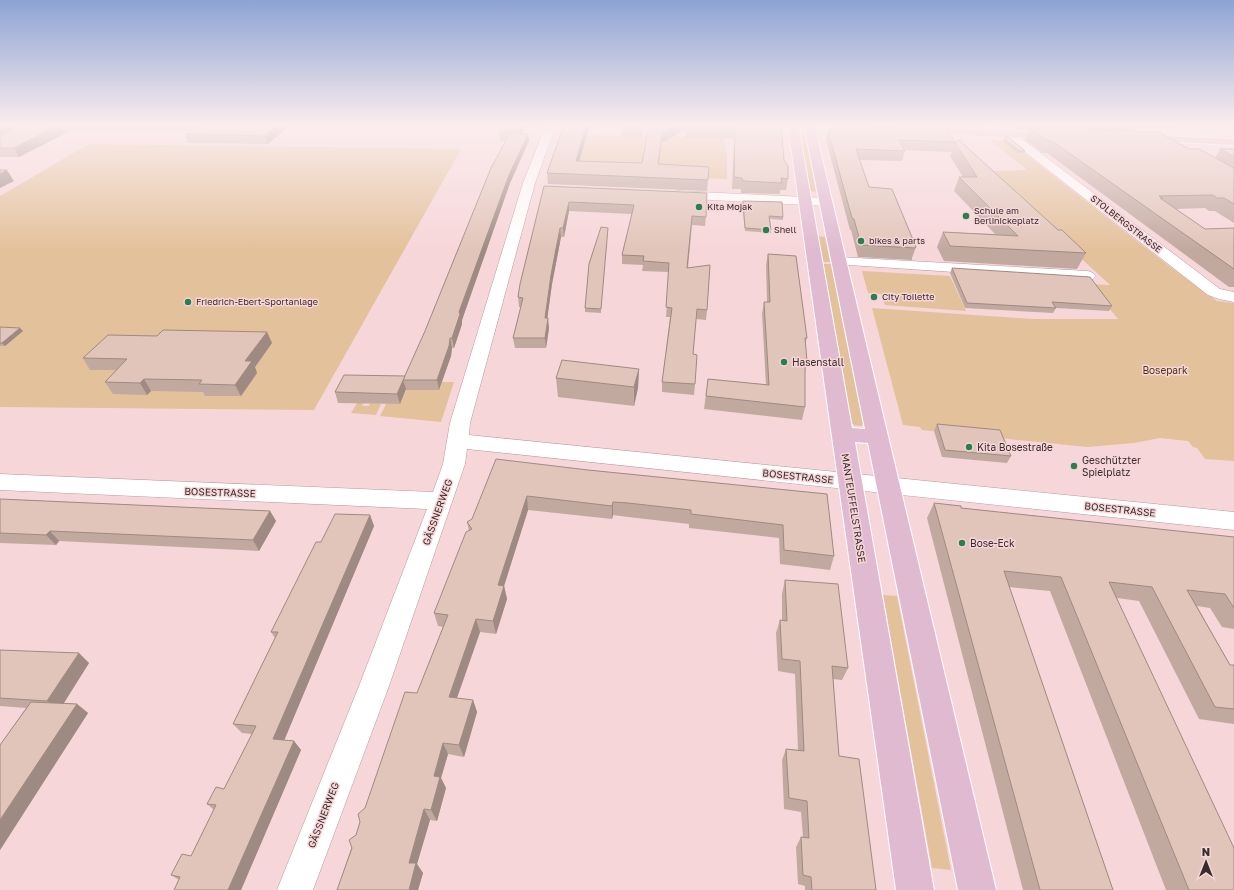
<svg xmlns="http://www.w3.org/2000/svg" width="1234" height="890" font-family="'Golos Text',sans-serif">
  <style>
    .green { fill: #e3c19b }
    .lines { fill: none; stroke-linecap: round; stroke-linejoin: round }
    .minor-casing { stroke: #b7989b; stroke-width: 1 }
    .major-casing { stroke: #fff; stroke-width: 2 }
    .minor { fill: #fff; fill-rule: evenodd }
    .major { fill: #e0bad1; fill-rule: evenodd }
    .wall { fill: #c2a9a0 }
    .shaded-wall { fill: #9e8a82 }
    .building { fill: #e2c5ba; stroke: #9e8a82 }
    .poi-dot { fill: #2a7f52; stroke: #f7d6d9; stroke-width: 1.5 }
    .labels { text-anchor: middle; stroke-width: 3; stroke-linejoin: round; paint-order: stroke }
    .far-poi-label { font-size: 9px; fill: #382c2d; stroke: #f7d6d9; text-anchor: start }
    .far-street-label { font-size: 9px; fill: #382c2d; stroke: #f7d6d9 }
    .poi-label { font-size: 10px; fill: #382c2d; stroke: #f7d6d9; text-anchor: start }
    .park-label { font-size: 10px; fill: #4f3514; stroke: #f7d6d9 }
    .street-label { font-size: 10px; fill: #382c2d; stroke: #f7d6d9 }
  </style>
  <rect width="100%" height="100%" fill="#f7d6d9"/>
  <!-- green -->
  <g class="green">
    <path d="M800,134H805L816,192L810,191Z"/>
    <path d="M587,135L723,137L727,155V179L688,178L578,166Z"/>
    <path d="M990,140L1009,141L1168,265L1217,301L1234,303V461L1205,459L1197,448L1193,447L1188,441L1160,438L1134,443L1087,447L922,430L920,427L903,425L872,308L1033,319H1118L1089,284L1110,285L986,171L1027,170Z"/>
    <path d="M89,144L461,149L314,410L0,407V196Z"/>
    <path d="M818,236L825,237L830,262H823Z"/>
    <path d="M823,264H831L863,424L861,426L854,425L852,423Z"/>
    <path d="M862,271L950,276L966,311L885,305L881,294L868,293Z"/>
    <path d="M442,382H454L441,422L380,416L386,404H400L406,390H439Z"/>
    <path d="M357,403H364L362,406H369L370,403L381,404L376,415L351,413Z"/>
    <path d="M883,595L897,596L951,870L932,868Z"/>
  </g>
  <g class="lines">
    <!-- minor casing -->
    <g class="minor-casing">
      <g id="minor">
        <path d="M546,125H556L535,183L470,423L469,435L1234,512V530L467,449L465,464L389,686L313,890H277L359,686L427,509L0,490V474L433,492L443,464L450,423L523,183Z"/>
        <path d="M750,125H817L859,128L864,131L859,134L755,128Z"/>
        <path d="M982,125H994L1002,134L1001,136H993Z"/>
        <path d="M1010,132L1014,133L1220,289L1234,292V302L1219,299L1208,295L1006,137L1005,135L1006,133Z"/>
        <path d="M678,191L826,198L831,199L832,202L831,205L826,206L674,198L672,195L674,192Z"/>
        <path d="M839,257L1088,271L1093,273L1096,276L1093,279L1088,281L834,264L832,261L834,258Z"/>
      </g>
    </g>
    <!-- major casing -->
    <g class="major-casing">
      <g id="major">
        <path d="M788,125H798L852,428L865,429L804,125H814L996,890H958L868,443L855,442L934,890H896Z"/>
        <path d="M894,125H936L977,130L1057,133L1063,136L1057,139L977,136L899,128Z"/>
        <path d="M1139,135L1234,139V145L1135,140L1133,138L1135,136Z"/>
      </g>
    </g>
    <!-- minor -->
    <use href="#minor" class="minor"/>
    <!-- major -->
    <use href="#major" class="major"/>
  </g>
  <!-- wall -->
  <g class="wall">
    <path d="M0,125H290L268,144L188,143L185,134L190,131H70L19,157H0Z"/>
    <path d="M525,125L522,134H528L529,141L510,183L462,320V324L454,348H452L451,356L439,390H406V389L400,404L338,403L335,392L405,376L425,331L506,141H500L499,131Z"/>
    <path d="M564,125H589V129L579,161L642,163L649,125H781L784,160L788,179L786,190H780V194L741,193V189H732L734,138H686L685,130L661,143L659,164L708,180L707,191L548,184L547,173Z"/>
    <path d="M622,125H642V137H621Z"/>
    <path d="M855,125H885L869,127L955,142L1086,253L1077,269L944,261L937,247L943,232L995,234L954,191L959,177H963L950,156L952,152L904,150L905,151L902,161L859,160L869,187L916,247L912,258V260L858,257L851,230H850L826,140L828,131L855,126Z"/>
    <path d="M1009,125H1183L1182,128H1136L1134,131L1215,158L1220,149H1234V223L1215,211H1209L1205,208L1176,209L1205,229L1234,228V287H1229L1047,153H1043L1025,140L1029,130H1014L1015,127Z"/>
    <path d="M1004,139L1025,151L1024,153H1018L1003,142Z"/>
    <path d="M544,186L706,217L705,226L692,225L688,268L707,310L706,320L696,319L693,354L695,384L694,395L662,392V382L670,317H666L669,272L642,271L643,265L622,264V255L632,214L569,211L564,237H561L552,284L547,318L549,328L546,348H515L513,338L521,307H519L518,297Z"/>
    <path d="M743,201L783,217V220L770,219L771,230V233L745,231L742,204Z"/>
    <path d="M601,227V313L585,312V308Z"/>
    <path d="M768,254L807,338L805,344L807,361L805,372V407L802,420L704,409L708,379L766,385L762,314L764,302H767L766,265Z"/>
    <path d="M952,268L1112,306L1109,311L1056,308L1053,313L965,308L950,273Z"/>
    <path d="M0,327L23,331L5,346H0Z"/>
    <path d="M267,332L272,343L255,367L257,373L241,396H205L203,392L151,391L147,395L113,394L105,382L116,370H90L83,358L157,336Z"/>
    <path d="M639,369L638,388L634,406L558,397L556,378Z"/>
    <path d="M937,424L1011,456L1007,463L942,457L934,431Z"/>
    <path d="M588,470L827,494L834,556L830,570L780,564L779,538L689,528V524L628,517L613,515L612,519L528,510L504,586L507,599L496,634L480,632L457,698L473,700L477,712L464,757L448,754L441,778L446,788L437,821L430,820L417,864L423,873L418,890H337L365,808L417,693L443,627L438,626L434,613L469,531L467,522Z"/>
    <path d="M0,499L270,511L276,521L259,551L59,541L56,545L0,543Z"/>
    <path d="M934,503L961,508L1234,537V629L1222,627L1210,608L1197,606L1230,665H1234V724L1199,719L1139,601L1117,598L1234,890H1166L1050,591L1009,587L1113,890H1023L927,518Z"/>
    <path d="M370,515L374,526L284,740L294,741L301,750L241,890H174L179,880L171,875L191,856L214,810L207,804L224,789L252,734L242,733L233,724L275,638L271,632L321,542Z"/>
    <path d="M785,580L848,668L842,680L833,679L839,756L876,890H805V886L798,884L796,847L801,837H803L801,812L784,809L782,760L786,749L798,750L795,674L778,671L776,633L780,620H782V594Z"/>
    <path d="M0,650L89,663L63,703L77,704L88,713L0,850V745L26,708L0,706Z"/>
  </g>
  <!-- shaded-wall -->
  <g class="shaded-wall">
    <path d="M1,125H23L0,137V126Z"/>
    <path d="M59,125H67L70,131L19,157L14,148Z"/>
    <path d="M278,125H290L268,144L265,136Z"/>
    <path d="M521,125H525L520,141L519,131Z"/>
    <path d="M586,125H589V129L576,172V161Z"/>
    <path d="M676,125H685V130L661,143L658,175V164L662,133Z"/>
    <path d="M528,134L529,141L510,183L462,320V324L454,348L452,338L459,312L509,175Z"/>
    <path d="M7,170L14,181L0,188V174Z"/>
    <path d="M569,202V211L564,237L563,228Z"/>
    <path d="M560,228L561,237L552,284L546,328L545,318L551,275Z"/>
    <path d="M548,318L549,328L546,348L545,338Z"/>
    <path d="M20,328L23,331L5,346L2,343Z"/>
    <path d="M267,332L272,343L255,367L257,373L241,396L235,385L245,361Z"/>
    <path d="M450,338L452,348L451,356L439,390L437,380Z"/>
    <path d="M639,369L638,388L634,406V387Z"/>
    <path d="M405,376L403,380L406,389L400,404L397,394Z"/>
    <path d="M144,379L151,391L147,395L140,383Z"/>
    <path d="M527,496L528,510L504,586L507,599L496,634L493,621L498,585Z"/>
    <path d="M613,502V515L612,519V506Z"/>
    <path d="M270,511L276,521L259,551L253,540Z"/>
    <path d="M370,515L374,526L281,748L273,739Z"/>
    <path d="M50,531L59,541L56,545L46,535Z"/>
    <path d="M476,619L480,632L453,709L449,697Z"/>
    <path d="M79,653L89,663L59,711L47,701Z"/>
    <path d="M473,700L477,712L464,757L459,745Z"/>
    <path d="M77,704L88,713L0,850V820Z"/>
    <path d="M294,741L301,750L241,890H228Z"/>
    <path d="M443,743L448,754L441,778L446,788L437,821L431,810L434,776Z"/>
    <path d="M424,809L430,820L417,864L423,873L418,890H409V863Z"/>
  </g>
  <!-- building -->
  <g class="building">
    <path d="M21,125H59L14,148H0V135Z"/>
    <path d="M199,125H278L265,136L185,134Z"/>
    <path d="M502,125H521L519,131H499Z"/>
    <path d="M564,125H586L576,161L642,163L649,125H676L662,133L658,164L709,167L708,180L547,173Z"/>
    <path d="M622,125H642V127H621Z"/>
    <path d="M686,125H781L784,160L788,166V179L781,178L782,183L743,181L742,178L734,177L735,128L686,127Z"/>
    <path d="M905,125H943L955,142L899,140L905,151L856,149L869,187L892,189L916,247L915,248L861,245L854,219L852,218L828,131L839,126L894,127Z"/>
    <path d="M1030,128L1158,132L1189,149H1199L1234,168V204L1224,198H1217L1213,195L1159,196L1163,198H1160L1205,229L1234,228V269L1052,141H1048Z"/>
    <path d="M510,133L528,134L509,175L459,312L460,314L452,338H450L449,346L437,380H403L425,331L491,168Z"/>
    <path d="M1007,136L1025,151H1019L1004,139Z"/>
    <path d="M959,140L1058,230H1062L1086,253L950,246L943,232L1018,236L959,177H977L955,143Z"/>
    <path d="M1220,149H1234V157Z"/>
    <path d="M0,170H7L0,174Z"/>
    <path d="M544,186L707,193L706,217L692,216L687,268L710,265L707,310L697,309L693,354L697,355L695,384L662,382L672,308L666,307L669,263L643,261L644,256L622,255L634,205L569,202L563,228H560L551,275L545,318H548L545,338H513L523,298L518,297L520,284Z"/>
    <path d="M743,201L782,202L783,217L769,216L771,230L745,228Z"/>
    <path d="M601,227L608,228L601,309L585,308L589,264Z"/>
    <path d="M768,254L796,256L807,338H805L807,361H805V407L706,396L708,379L769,385L764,302H770Z"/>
    <path d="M952,268L1090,277L1112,306L1052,302L1056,308L967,303Z"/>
    <path d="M0,327L20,328L2,343H0Z"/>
    <path d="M163,330L267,332L245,361H252L235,385L199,384L202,380L144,379L140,383L105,382L127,359L83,358L108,335L157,336Z"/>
    <path d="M562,360L639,369L634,387L556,378Z"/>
    <path d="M344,375L405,376L397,394L335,392Z"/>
    <path d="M937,424L1000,430L1011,456L945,450Z"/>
    <path d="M496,459L588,470L827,494L834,556L784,550L783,525L691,514V510L628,503L613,502L612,506L527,496L498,585L504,586L493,621L476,619L449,697L473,700L459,745L443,743L434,776L440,777L431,810L424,809L409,863H416L409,890H337L352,848L349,840L356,835L360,822L358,814L365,808L405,692L417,693L448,615L434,613L466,532L472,529L467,522L472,519Z"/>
    <path d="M0,499L270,511L253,540L50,531L46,535L0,533Z"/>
    <path d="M934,503L961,506V508L1234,537V608L1225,594L1187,590L1230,665H1234V709L1215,707L1152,587L1109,582L1234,848V890H1189L1061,577L1004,571L1113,890H1040Z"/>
    <path d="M335,514L370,515L273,739L294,741L228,890H174L180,877L171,875L182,854L191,856L216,805L207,804L216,787L224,789L256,726L233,724L278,632H271L316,542H321Z"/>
    <path d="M785,580L838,584L848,668L832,666L839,756L859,759L876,890H812L811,877L803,875L801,837L809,838L807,801L789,798L786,749L804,751L800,661L782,659L780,620L787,621Z"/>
    <path d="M0,650L79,653L47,701L0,698Z"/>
    <path d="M31,702L77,704L0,820V745Z"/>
  </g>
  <!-- sky -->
  <linearGradient id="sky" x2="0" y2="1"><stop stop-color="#8da3d4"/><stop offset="0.5" stop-color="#fbedee"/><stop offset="1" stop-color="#fbedee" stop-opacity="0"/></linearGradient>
  <rect width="1234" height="250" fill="url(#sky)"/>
  <!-- markers -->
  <g class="poi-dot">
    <circle cx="699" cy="207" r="4"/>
    <circle cx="966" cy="216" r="4"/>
    <circle cx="766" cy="230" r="4"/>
    <circle cx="861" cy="241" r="4"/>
    <circle cx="874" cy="297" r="4"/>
    <circle cx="188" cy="302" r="4"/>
    <circle cx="784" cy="362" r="4"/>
    <circle cx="969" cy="447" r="4"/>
    <circle cx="1074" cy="466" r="4"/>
    <circle cx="962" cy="543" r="4"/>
  </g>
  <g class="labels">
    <!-- far-poi labels -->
    <g class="far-poi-label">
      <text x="707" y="210">Kita Mojak</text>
      <text x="974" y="214">Schule am<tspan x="974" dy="10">Berlinickeplatz</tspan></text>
      <text x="774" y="233">Shell</text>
      <text x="869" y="244">bikes &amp; parts</text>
      <text x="882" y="300">City Toilette</text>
      <text x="196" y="305">Friedrich-Ebert-Sportanlage</text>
    </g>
    <!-- far-street labels -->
    <g class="far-street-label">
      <text transform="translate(1126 224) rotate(38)" y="3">STOLBERGSTRASSE</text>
    </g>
    <!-- poi labels -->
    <g class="poi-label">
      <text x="792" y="366">Hasenstall</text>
      <text x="977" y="451">Kita Bosestraße</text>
      <text x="1082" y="464">Geschützter<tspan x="1082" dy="12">Spielplatz</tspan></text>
      <text x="970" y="547">Bose-Eck</text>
    </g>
    <!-- park labels -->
    <g class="park-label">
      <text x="1165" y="374">Bosepark</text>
    </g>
    <!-- street labels -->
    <g class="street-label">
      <text transform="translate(798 476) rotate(6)" y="4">BOSESTRASSE</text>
      <text transform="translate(220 492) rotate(2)" y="4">BOSESTRASSE</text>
      <text transform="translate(854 508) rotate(81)" y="4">MANTEUFFELSTRASSE</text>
      <text transform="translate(1120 509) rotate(6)" y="4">BOSESTRASSE</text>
      <text transform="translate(437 512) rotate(-70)" y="4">GÄSSNERWEG</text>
      <text transform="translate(323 815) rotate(-69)" y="4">GÄSSNERWEG</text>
    </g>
  </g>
  <!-- north arrow -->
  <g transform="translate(1206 862)" stroke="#f7d6d9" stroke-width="3" paint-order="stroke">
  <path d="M0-3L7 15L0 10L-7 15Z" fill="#382c2d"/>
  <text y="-6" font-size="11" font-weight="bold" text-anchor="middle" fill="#382c2d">N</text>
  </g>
</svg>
